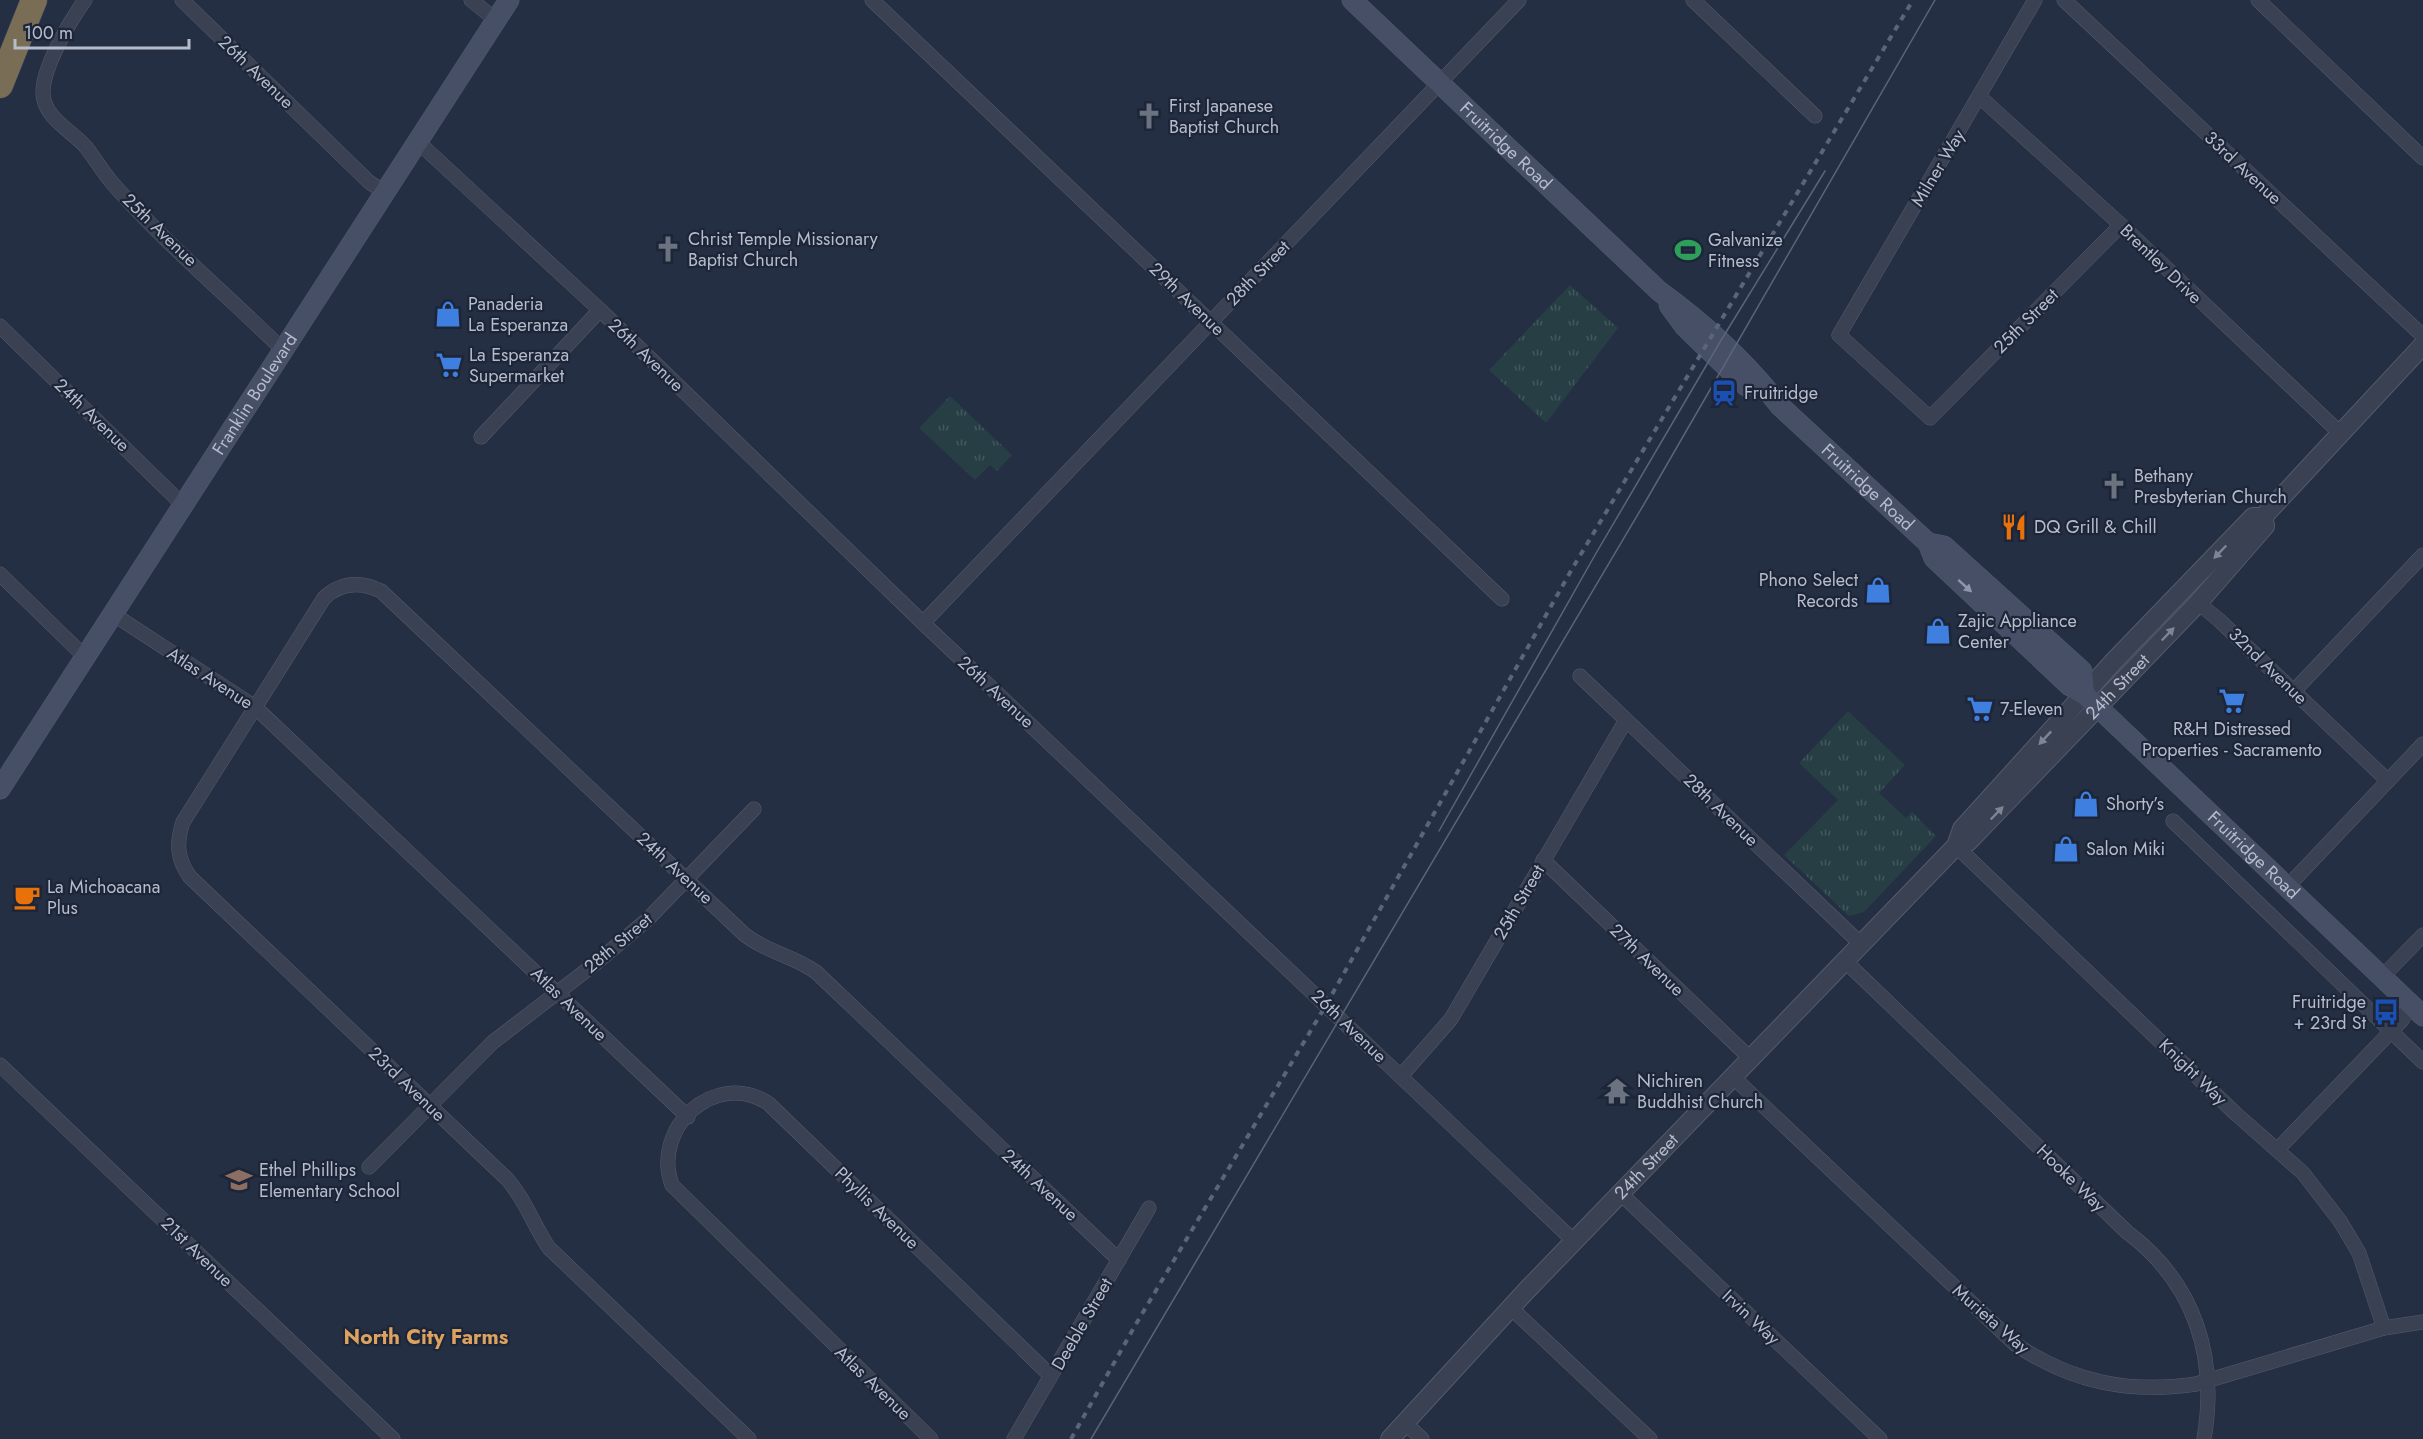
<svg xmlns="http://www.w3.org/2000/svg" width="2423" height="1439" font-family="Jost,sans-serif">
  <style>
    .grass { fill: url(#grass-tufts) }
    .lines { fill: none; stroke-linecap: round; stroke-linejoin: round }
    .minor-casing { stroke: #545c6d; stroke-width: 15 }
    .tertiary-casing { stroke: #545c6d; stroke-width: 20 }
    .secondary-casing { stroke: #545c6d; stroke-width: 21 }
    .motorway-casing { stroke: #434c5d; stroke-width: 27 }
    .minor { stroke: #394152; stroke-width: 14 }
    .tertiary { stroke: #394152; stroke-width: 18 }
    .secondary { stroke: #464f66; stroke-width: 20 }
    .motorway { stroke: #796e55; stroke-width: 26 }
    .tram { stroke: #5a647a; stroke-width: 1.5 }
    .rail { stroke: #5a647a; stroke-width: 4; stroke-dasharray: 6 6; stroke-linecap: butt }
    .oneway { fill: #7e8595 }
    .oneway2 { fill: #8f96a8 }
    .labels { text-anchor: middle; stroke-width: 4.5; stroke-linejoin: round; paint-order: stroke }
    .street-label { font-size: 18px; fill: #b6bccc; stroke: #1d2638 }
    .poi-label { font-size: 18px; fill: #b6bccc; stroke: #1d2638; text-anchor: start }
    .quarter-label { font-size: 21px; font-weight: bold; fill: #dda260; stroke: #1d2638 }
  </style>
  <defs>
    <pattern id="grass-tufts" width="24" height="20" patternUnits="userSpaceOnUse" patternTransform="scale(1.5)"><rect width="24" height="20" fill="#263e44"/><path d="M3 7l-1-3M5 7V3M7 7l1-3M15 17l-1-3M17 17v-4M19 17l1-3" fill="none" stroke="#43585e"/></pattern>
  </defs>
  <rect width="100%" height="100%" fill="#242f43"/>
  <!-- grass -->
  <g class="grass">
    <path d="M1570,285L1618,328L1546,423L1489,370Z"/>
    <path d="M950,396L1012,455L997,471L990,465L975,480L919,428Z"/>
    <path d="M1848,711L1905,765L1879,793L1906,818L1912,812L1936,836L1864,912L1849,916L1784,855L1838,800L1799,763Z"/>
  </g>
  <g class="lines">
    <!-- minor casing -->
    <g class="minor-casing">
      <g id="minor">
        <path d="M85,0C70,21 44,65 43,91C42,117 71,130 86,147C95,159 103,172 113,184C165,243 227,295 283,350"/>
        <path d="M182,0L369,182L384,192"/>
        <path d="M471,0L496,20"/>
        <path d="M872,0L1502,599"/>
        <path d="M1693,0L1815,116"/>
        <path d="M2035,0L1839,335L1930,418L2121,225"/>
        <path d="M2064,0L2423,336"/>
        <path d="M2258,0L2423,158"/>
        <path d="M1980,97L2121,225L2340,433"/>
        <path d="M417,141L600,310L923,623L1575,1242"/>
        <path d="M0,326L183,505"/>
        <path d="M481,437L600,310"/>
        <path d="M0,574L85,657"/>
        <path d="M2198,603L2219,620L2388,781"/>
        <path d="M113,614L255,707L688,1117"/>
        <path d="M923,623L1519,0"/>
        <path d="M1580,676L1862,945"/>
        <path d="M2294,691L2423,555"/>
        <path d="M2173,821L2423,1062"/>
        <path d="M1956,846L2235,1113L2303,1173L2340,1221L2359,1253L2384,1328"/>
        <path d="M1543,860L1752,1060"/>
        <path d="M2287,887L2423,744"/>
        <path d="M1846,962L2127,1232C2195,1283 2218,1357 2204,1439"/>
        <path d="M2382,977L2423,935"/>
        <path d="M0,1065L393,1439"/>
        <path d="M1401,1076L1451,1019L1626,720"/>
        <path d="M1733,1077L2015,1344C2071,1382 2129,1394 2196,1384L2384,1328L2423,1322"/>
        <path d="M2278,1149L2402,1020L2410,1004"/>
        <path d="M369,1167L493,1042L596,963L648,919L754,809"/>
        <path d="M1621,1194L1880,1439"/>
        <path d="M1511,1308L1650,1439"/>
        <path d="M1405,1423L1422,1439"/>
        <path d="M749,1439L549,1248C533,1225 526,1200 507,1179L190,877C177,859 176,843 183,822L324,598C341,582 360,581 381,591L745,935C767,952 793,956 816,972L1119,1260"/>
        <path d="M931,1439L672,1185C651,1129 714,1069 768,1103L1051,1376"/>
        <path d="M1014,1439L1149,1208"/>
      </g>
    </g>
    <!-- tertiary casing -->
    <g class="tertiary-casing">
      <g id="tertiary">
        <path d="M2263,517L2423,345"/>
        <path id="s1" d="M1956,846L1968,842L2198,603L2265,526L2263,517"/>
        <path id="s2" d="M1390,1439L1526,1291L1956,846L1962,829L2114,661L2253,517H2263"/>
      </g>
    </g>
    <!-- secondary casing -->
    <g class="secondary-casing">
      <g id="secondary">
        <path id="s3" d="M1352,0L1659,291C1703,323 1746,362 1780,406L1928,543L1934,558L2070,686L2084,694L2423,1016"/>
        <path d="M1669,305L1685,327L1746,386"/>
        <path d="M1928,543L1944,546L2082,671L2084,694"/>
        <path id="s4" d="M0,789L509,0"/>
      </g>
    </g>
    <!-- motorway casing -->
    <g class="motorway-casing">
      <path id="motorway" d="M0,85L34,0"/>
    </g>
    <!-- minor -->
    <use href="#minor" class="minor"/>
    <!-- tertiary -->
    <use href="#tertiary" class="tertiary"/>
    <!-- secondary -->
    <use href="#secondary" class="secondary"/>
    <!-- motorway -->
    <use href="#motorway" class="motorway"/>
    <!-- tram -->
    <g class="tram">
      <path d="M1439,831L1595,555L1720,342L1825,171"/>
      <path d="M1091,1439L1647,499L1935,0"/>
    </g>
    <!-- rail -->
    <path class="rail" d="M1071,1439L1136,1324L1326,1005L1572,569L1913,0"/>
  </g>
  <!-- one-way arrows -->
  <defs><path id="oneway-solid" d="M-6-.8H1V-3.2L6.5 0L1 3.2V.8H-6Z" transform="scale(1.5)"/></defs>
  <g class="oneway">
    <use href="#oneway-solid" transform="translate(2220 552) rotate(134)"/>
    <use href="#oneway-solid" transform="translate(2168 634) rotate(-46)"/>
    <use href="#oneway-solid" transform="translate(2045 738) rotate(133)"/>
    <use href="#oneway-solid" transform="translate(1997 813) rotate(-46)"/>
  </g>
  <use class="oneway2" href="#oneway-solid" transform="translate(1965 586) rotate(42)"/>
  <!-- icons -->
  <defs>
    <g id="church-bare" transform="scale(2.07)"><path d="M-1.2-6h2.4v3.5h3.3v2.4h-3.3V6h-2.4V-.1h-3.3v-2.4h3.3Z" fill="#6b7280" stroke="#1d2638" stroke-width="2.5" paint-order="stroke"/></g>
    <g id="stadium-bare" transform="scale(2.07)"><path d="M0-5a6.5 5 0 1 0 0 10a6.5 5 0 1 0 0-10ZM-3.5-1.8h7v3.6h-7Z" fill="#2e9e5b" stroke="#1d2638" stroke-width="2.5" paint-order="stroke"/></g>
    <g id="shop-bare" transform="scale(2.07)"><path d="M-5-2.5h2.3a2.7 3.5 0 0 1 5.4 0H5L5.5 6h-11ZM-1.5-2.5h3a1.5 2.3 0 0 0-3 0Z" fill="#3f7fe0" stroke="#1d2638" stroke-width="2.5" paint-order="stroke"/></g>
    <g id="supermarket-bare" transform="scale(2.07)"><path d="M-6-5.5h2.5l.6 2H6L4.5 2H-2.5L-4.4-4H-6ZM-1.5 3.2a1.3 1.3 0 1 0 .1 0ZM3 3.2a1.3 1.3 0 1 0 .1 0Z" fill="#3f7fe0" stroke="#1d2638" stroke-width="2.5" paint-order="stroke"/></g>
    <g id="station-bare" transform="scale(2.07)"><path d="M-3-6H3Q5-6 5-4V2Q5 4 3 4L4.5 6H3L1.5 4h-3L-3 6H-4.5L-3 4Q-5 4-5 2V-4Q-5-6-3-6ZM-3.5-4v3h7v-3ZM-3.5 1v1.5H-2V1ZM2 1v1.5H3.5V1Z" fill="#1a4fb4" stroke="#1d2638" stroke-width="2.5" paint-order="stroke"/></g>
    <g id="restaurant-bare" transform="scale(2.07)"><path d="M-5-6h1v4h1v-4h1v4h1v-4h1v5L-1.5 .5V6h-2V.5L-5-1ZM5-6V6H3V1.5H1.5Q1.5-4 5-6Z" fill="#e8710a" stroke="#1d2638" stroke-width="2.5" paint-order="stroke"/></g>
    <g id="cafe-bare" transform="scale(2.07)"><path d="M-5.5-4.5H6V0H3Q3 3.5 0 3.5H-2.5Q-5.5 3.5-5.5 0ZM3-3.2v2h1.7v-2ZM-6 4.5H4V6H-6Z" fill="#e8710a" stroke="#1d2638" stroke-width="2.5" paint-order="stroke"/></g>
    <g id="bus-bare" transform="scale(2.07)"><path d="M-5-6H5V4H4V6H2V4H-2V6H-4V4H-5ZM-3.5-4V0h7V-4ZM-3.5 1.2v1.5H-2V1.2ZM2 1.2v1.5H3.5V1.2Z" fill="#1a4fb4" stroke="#1d2638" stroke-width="2.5" paint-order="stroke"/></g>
    <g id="temple-bare" transform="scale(2.07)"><path d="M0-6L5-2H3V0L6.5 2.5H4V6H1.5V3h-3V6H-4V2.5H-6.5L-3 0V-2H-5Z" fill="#6b7280" stroke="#1d2638" stroke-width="2.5" paint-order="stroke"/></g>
    <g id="school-bare" transform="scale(2.07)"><path d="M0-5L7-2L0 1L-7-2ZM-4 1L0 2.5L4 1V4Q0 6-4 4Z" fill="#8d6e63" stroke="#1d2638" stroke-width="2.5" paint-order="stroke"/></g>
  </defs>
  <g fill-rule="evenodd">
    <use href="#church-bare" x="1149" y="116"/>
    <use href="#church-bare" x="668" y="249"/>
    <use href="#stadium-bare" x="1688" y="250"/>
    <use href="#shop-bare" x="448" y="314"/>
    <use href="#supermarket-bare" x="449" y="365"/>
    <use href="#station-bare" x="1724" y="393"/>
    <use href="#church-bare" x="2114" y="486"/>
    <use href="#restaurant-bare" x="2014" y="527"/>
    <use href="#shop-bare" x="1878" y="590"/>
    <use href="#shop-bare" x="1938" y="631"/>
    <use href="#supermarket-bare" x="2232" y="701"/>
    <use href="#supermarket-bare" x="1980" y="709"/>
    <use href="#shop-bare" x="2086" y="804"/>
    <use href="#shop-bare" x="2066" y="849"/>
    <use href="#cafe-bare" x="27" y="897"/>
    <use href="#bus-bare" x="2386" y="1012"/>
    <use href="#temple-bare" x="1617" y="1091"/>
    <use href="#school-bare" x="239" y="1180"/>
  </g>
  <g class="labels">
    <!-- street labels -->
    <g class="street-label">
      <text transform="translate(256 72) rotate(44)" y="6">26th Avenue</text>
      <text dy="6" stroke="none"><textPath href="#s3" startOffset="212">Fruitridge Road</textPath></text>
      <text transform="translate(1938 168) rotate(-59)" y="6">Milner Way</text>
      <text transform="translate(2243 168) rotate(43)" y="6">33rd Avenue</text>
      <text transform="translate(160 230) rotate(44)" y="6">25th Avenue</text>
      <text transform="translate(2161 264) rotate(44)" y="6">Brentley Drive</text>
      <text transform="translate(1258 273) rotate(-46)" y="6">28th Street</text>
      <text transform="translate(1187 299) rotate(44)" y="6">29th Avenue</text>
      <text transform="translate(2026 321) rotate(-45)" y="6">25th Street</text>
      <text transform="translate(646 355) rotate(44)" y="6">26th Avenue</text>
      <text dy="6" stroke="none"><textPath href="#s4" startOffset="470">Franklin Boulevard</textPath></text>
      <text transform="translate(92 415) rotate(44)" y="6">24th Avenue</text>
      <text dy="6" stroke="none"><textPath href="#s3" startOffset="710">Fruitridge Road</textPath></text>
      <text transform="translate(2268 666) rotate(44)" y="6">32nd Avenue</text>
      <text transform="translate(210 678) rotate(33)" y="6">Atlas Avenue</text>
      <text dy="6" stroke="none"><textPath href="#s1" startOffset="228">24th Street</textPath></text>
      <text transform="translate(996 692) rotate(43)" y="6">26th Avenue</text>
      <text transform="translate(1721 810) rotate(44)" y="6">28th Avenue</text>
      <text dy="6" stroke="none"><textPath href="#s3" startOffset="1245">Fruitridge Road</textPath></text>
      <text transform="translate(675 868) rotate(43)" y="6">24th Avenue</text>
      <text transform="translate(1519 902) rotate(-60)" y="6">25th Street</text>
      <text transform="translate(618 943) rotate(-40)" y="6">28th Street</text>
      <text transform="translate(1647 960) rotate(44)" y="6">27th Avenue</text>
      <text transform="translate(569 1004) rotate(44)" y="6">Atlas Avenue</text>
      <text transform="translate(1349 1026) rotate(44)" y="6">26th Avenue</text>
      <text transform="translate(2193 1072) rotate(44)" y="6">Knight Way</text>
      <text transform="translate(407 1084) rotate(44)" y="6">23rd Avenue</text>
      <text dy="6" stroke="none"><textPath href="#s2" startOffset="374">24th Street</textPath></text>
      <text transform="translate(2071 1178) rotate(44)" y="6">Hooke Way</text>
      <text transform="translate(1040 1185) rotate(43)" y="6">24th Avenue</text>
      <text transform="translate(877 1208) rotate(44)" y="6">Phyllis Avenue</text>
      <text transform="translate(197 1252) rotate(44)" y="6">21st Avenue</text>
      <text transform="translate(1751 1317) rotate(43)" y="6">Irvin Way</text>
      <text transform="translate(1991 1319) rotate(41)" y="6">Murieta Way</text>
      <text transform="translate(1082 1324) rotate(-60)" y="6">Deeble Street</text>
      <text transform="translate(873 1383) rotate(44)" y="6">Atlas Avenue</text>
    </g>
    <!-- poi labels -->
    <g class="poi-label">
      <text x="1169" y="112">First Japanese<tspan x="1169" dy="21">Baptist Church</tspan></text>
      <text x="688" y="245">Christ Temple Missionary<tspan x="688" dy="21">Baptist Church</tspan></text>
      <text x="1708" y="246">Galvanize<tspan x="1708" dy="21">Fitness</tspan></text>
      <text x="468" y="310">Panaderia<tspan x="468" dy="21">La Esperanza</tspan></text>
      <text x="469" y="361">La Esperanza<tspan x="469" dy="21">Supermarket</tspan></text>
      <text x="1744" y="399">Fruitridge</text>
      <text x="2134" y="482">Bethany<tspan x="2134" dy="21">Presbyterian Church</tspan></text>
      <text x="2034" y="533">DQ Grill &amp; Chill</text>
      <text x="1858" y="586" text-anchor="end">Phono Select<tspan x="1858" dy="21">Records</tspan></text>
      <text x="1958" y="627">Zajic Appliance<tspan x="1958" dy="21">Center</tspan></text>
      <text x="2000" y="715">7-Eleven</text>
      <text x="2232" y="735" text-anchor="middle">R&amp;H Distressed<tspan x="2232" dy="21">Properties - Sacramento</tspan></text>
      <text x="2106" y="810">Shorty’s</text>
      <text x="2086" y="855">Salon Miki</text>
      <text x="47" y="893">La Michoacana<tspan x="47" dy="21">Plus</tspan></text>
      <text x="2366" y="1008" text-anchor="end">Fruitridge<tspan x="2366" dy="21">+ 23rd St</tspan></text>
      <text x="1637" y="1087">Nichiren<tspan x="1637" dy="21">Buddhist Church</tspan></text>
      <text x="259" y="1176">Ethel Phillips<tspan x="259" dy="21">Elementary School</tspan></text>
    </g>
    <!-- quarter labels -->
    <g class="quarter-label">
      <text x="426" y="1344">North City Farms</text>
    </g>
  </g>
  <!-- scale -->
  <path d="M15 39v9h174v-9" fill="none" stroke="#b6bccc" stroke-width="3"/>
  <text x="24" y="39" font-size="18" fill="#b6bccc" stroke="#1d2638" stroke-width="4.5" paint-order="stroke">100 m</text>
</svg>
